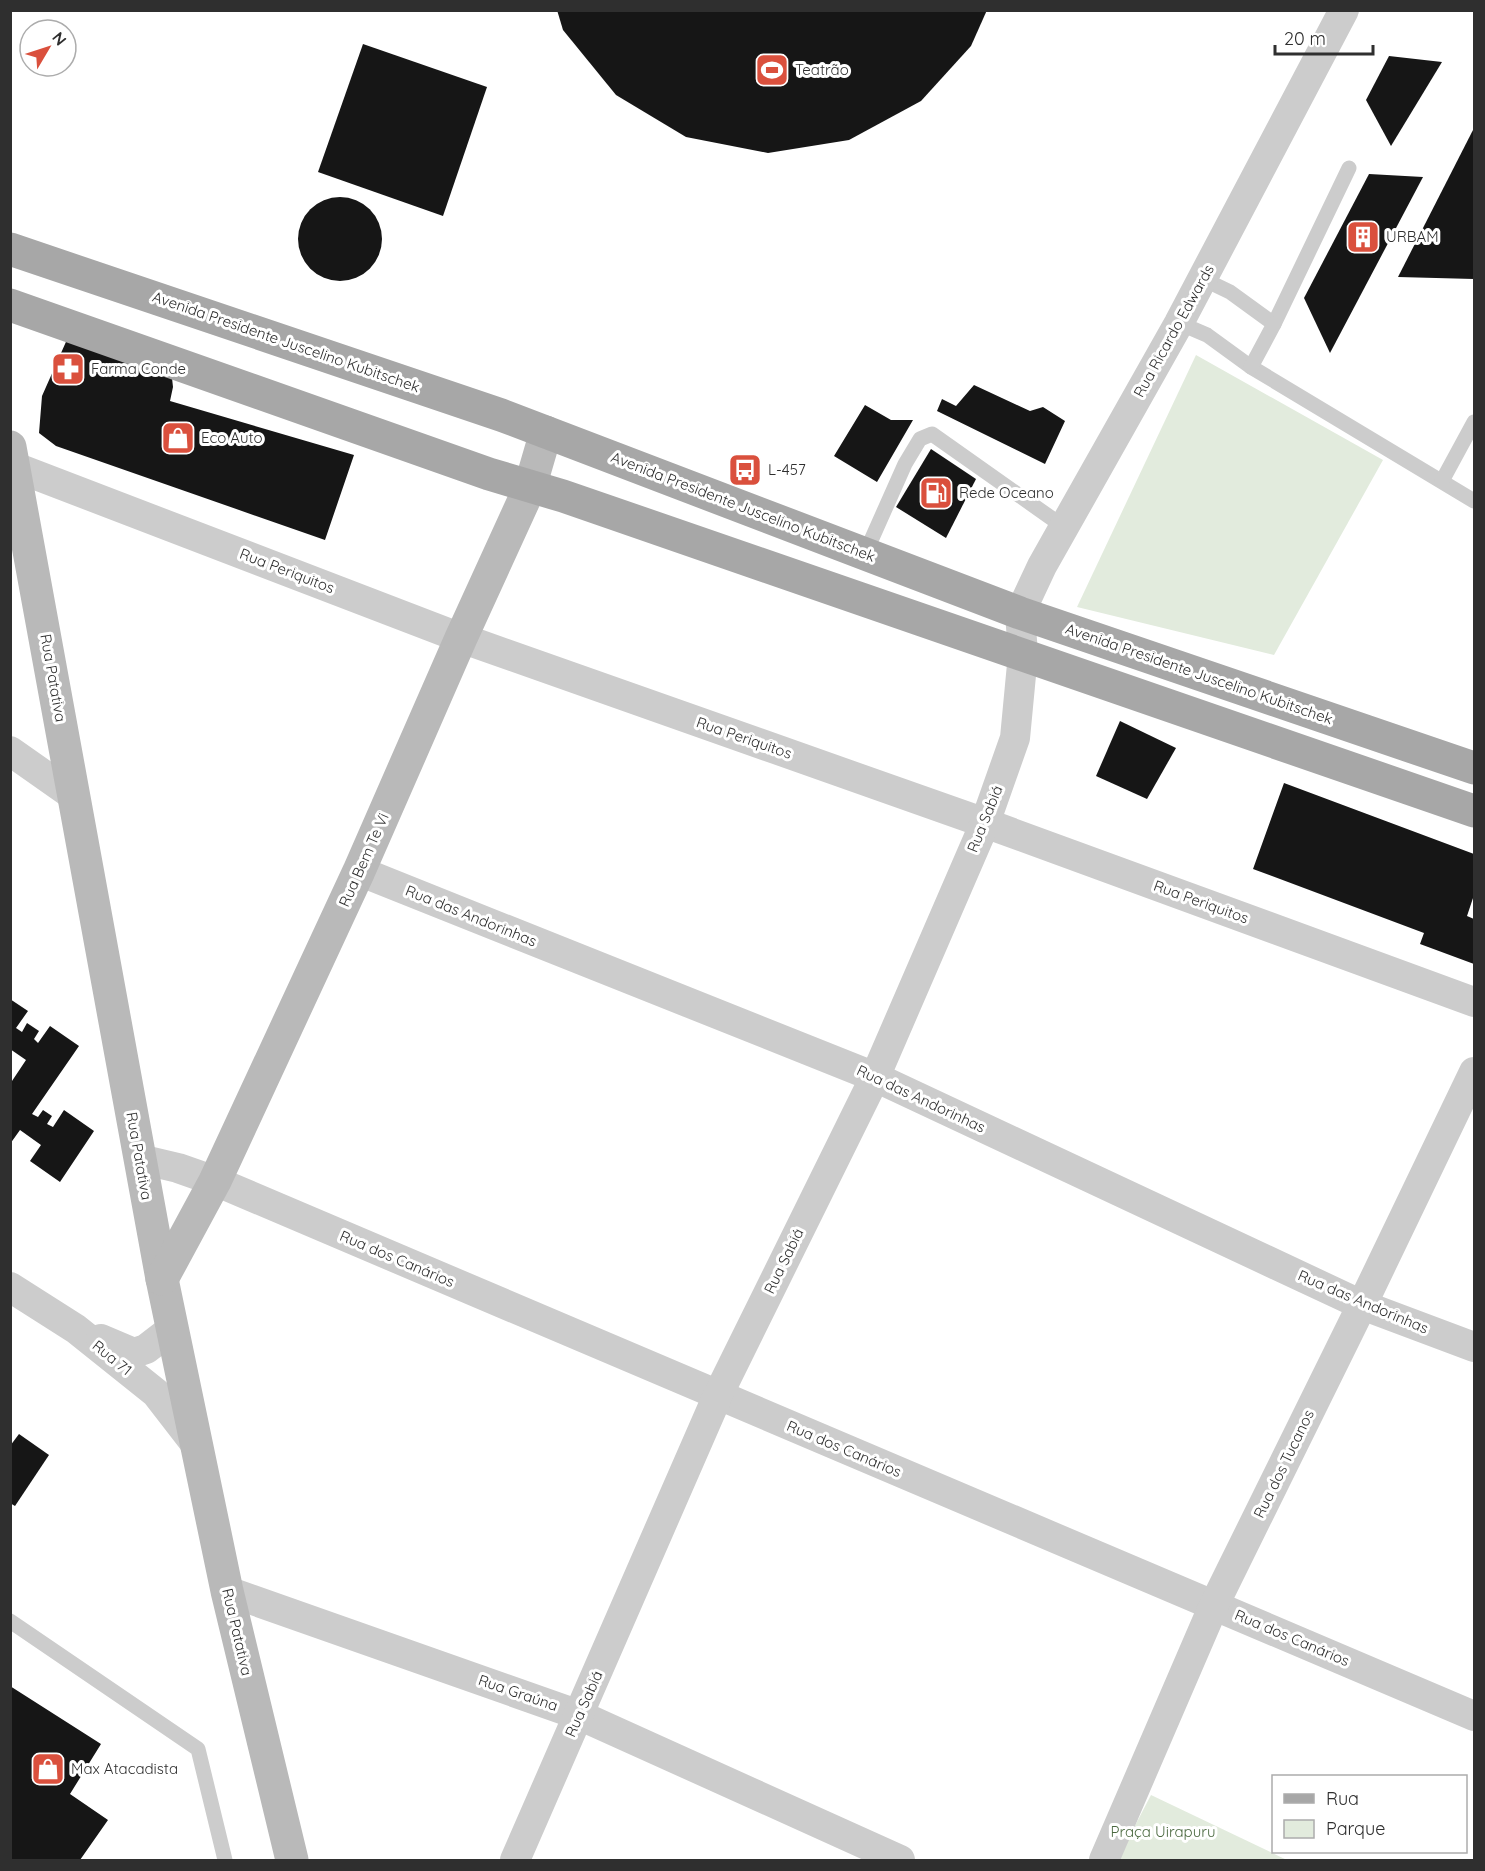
<svg xmlns="http://www.w3.org/2000/svg" width="1485" height="1871" font-family="Quicksand,sans-serif">
  <style>
    .green { fill: #e2ebdd }
    .building { fill: #161616 }
    .lines { fill: none; stroke-linecap: round; stroke-linejoin: round }
    .service { stroke: #ccc; stroke-width: 15 }
    .minor { stroke: #ccc; stroke-width: 30 }
    .secondary { stroke: #b9b9b9; stroke-width: 33 }
    .primary { stroke: #a7a7a7; stroke-width: 33 }
    .labels { text-anchor: middle; stroke-width: 6; stroke-linejoin: round; paint-order: stroke }
    .poi-label { font-size: 15px; fill: #2f2f2f; stroke: #fff; text-anchor: start }
    .street-label { font-size: 15px; fill: #2f2f2f; stroke: #fff }
    .park-label { font-size: 15px; fill: #4a683f; stroke: #fff }
  </style>
  <rect width="100%" height="100%" fill="#fff"/>
  <!-- green -->
  <g class="green">
    <path d="M1196,355L1383,460L1274,655L1077,607Z"/>
    <path d="M1151,1795L1287,1860H1117Z"/>
  </g>
  <!-- building -->
  <g class="building">
    <path d="M557,10H987L971,46L921,101L849,140L768,153L686,137L616,95L563,30Z"/>
    <path d="M363,44L487,87L443,216L318,172Z"/>
    <path d="M1389,56L1442,62L1391,146L1366,100Z"/>
    <path d="M1474,128V279L1398,277Z"/>
    <path d="M1369,174L1423,177L1330,353L1304,298Z"/>
    <circle cx="340" cy="239" r="42"/>
    <path d="M69,335L171,369L173,387L170,401L354,455L325,540L56,446L39,433L42,396Z"/>
    <path d="M974,385L1030,411L1043,407L1065,421L1045,464L937,411L942,399L956,406Z"/>
    <path d="M865,405L891,420H913L877,482L834,456Z"/>
    <path d="M931,449L976,479L946,538L896,507Z"/>
    <path d="M1120,721L1176,748L1147,799L1096,776Z"/>
    <path d="M1284,783L1474,854V895L1467,916L1474,919V964L1420,944L1424,933L1253,869Z"/>
    <path d="M10,999L28,1011L16,1028L22,1032L27,1023L39,1031L34,1039L38,1043L50,1026L79,1046L32,1114L38,1117L43,1110L52,1116L47,1124L53,1127L64,1110L94,1131L60,1182L30,1161L41,1145L20,1130L10,1144V1084L26,1060L10,1049Z"/>
    <path d="M19,1434L49,1455L15,1506L10,1503V1446Z"/>
    <path d="M10,1686L101,1744L70,1794L108,1820L80,1860H10Z"/>
  </g>
  <g class="lines">
    <!-- service -->
    <g class="service">
      <path d="M1203,279L1230,292L1274,324L1349,168"/>
      <path d="M1179,323L1207,335L1251,367L1474,501"/>
      <path d="M1251,367L1274,324"/>
      <path d="M1442,481L1474,422"/>
      <path d="M865,554L905,464L920,439L932,434L1064,527"/>
      <path d="M10,1621L198,1749L225,1860"/>
    </g>
    <!-- minor -->
    <g class="minor">
      <path d="M15,467L461,638L985,823L1474,1002"/>
      <path d="M10,751L74,796"/>
      <path d="M359,871L875,1077L1362,1305L1474,1347"/>
      <path d="M140,1159L178,1168L215,1181L1474,1716"/>
      <path d="M10,1287L76,1329L156,1393L197,1446"/>
      <path d="M101,1339L134,1353L146,1349L172,1329"/>
      <path d="M227,1591L579,1715L900,1860"/>
      <path d="M515,1860L718,1395L875,1077L985,823L1015,738L1023,654L1020,613L1042,566L1179,323L1344,10"/>
      <path d="M1104,1860L1214,1605L1362,1305L1474,1072"/>
    </g>
    <!-- secondary -->
    <g class="secondary">
      <path d="M10,447L162,1279L227,1591L292,1860"/>
      <path d="M162,1279L215,1181L359,871L461,638L530,487L546,432"/>
    </g>
    <!-- primary -->
    <g class="primary">
      <path d="M10,249L501,415L1020,613L1474,768"/>
      <path d="M10,305L489,474L563,496L1474,811"/>
    </g>
  </g>
  <!-- icons -->
  <defs>
    <g id="stadium-square" transform="scale(1.725)"><rect x="-9" y="-9" width="18" height="18" rx="4" fill="#da503d" stroke="#fff"/><path d="M0-5a6.5 5 0 1 0 0 10a6.5 5 0 1 0 0-10ZM-3.5-1.8h7v3.6h-7Z" fill="#fff"/></g>
    <g id="building-square" transform="scale(1.725)"><rect x="-9" y="-9" width="18" height="18" rx="4" fill="#da503d" stroke="#fff"/><path d="M-4-6H4V6H1V3H-1V6H-4ZM-2.5-4.3h1.7v1.8h-1.7ZM.8-4.3h1.7v1.8H.8ZM-2.5-1h1.7V.8h-1.7ZM.8-1h1.7V.8H.8Z" fill="#fff"/></g>
    <g id="pharmacy-square" transform="scale(1.725)"><rect x="-9" y="-9" width="18" height="18" rx="4" fill="#da503d" stroke="#fff"/><path d="M-2-6h4v4h4v4h-4v4h-4v-4h-4v-4h4Z" fill="#fff"/></g>
    <g id="shop-square" transform="scale(1.725)"><rect x="-9" y="-9" width="18" height="18" rx="4" fill="#da503d" stroke="#fff"/><path d="M-5-2.5h2.3a2.7 3.5 0 0 1 5.4 0H5L5.5 6h-11ZM-1.5-2.5h3a1.5 2.3 0 0 0-3 0Z" fill="#fff"/></g>
    <g id="bus-square" transform="scale(1.725)"><rect x="-9" y="-9" width="18" height="18" rx="4" fill="#da503d" stroke="#fff"/><path d="M-5-6H5V4H4V6H2V4H-2V6H-4V4H-5ZM-3.5-4V0h7V-4ZM-3.5 1.2v1.5H-2V1.2ZM2 1.2v1.5H3.5V1.2Z" fill="#fff"/></g>
    <g id="fuel-square" transform="scale(1.725)"><rect x="-9" y="-9" width="18" height="18" rx="4" fill="#da503d" stroke="#fff"/><path d="M-5.5-6h7V0h2V4h1.3V-2.5L3-4.5l.8-.8L6-3V5H2.5V1h-1V6h-7ZM-4.2-4.7v3.2H.2V-4.7Z" fill="#fff"/></g>
  </defs>
  <g fill-rule="evenodd">
    <use href="#stadium-square" x="772" y="70"/>
    <use href="#building-square" x="1363" y="237"/>
    <use href="#pharmacy-square" x="68" y="369"/>
    <use href="#shop-square" x="178" y="438"/>
    <use href="#bus-square" x="745" y="470"/>
    <use href="#fuel-square" x="936" y="493"/>
    <use href="#shop-square" x="48" y="1769"/>
  </g>
  <g class="labels">
    <!-- poi labels -->
    <g class="poi-label">
      <text x="795" y="75">Teatrão</text>
      <text x="1386" y="242">URBAM</text>
      <text x="91" y="374">Farma Conde</text>
      <text x="201" y="443">Eco Auto</text>
      <text x="768" y="475">L-457</text>
      <text x="959" y="498">Rede Oceano</text>
      <text x="71" y="1774">Max Atacadista</text>
    </g>
    <!-- street labels -->
    <g class="street-label">
      <text transform="translate(1174 331) rotate(-61)" y="5">Rua Ricardo Edwards</text>
      <text transform="translate(286 342) rotate(19)" y="5">Avenida Presidente Juscelino Kubitschek</text>
      <text transform="translate(743 507) rotate(21)" y="5">Avenida Presidente Juscelino Kubitschek</text>
      <text transform="translate(287 571) rotate(21)" y="5">Rua Periquitos</text>
      <text transform="translate(1199 674) rotate(19)" y="5">Avenida Presidente Juscelino Kubitschek</text>
      <text transform="translate(53 678) rotate(80)" y="5">Rua Patativa</text>
      <text transform="translate(744 738) rotate(19)" y="5">Rua Periquitos</text>
      <text transform="translate(985 819) rotate(-68)" y="5">Rua Sabiá</text>
      <text transform="translate(364 860) rotate(-66)" y="5">Rua Bem Te Vi</text>
      <text transform="translate(1201 902) rotate(20)" y="5">Rua Periquitos</text>
      <text transform="translate(471 916) rotate(22)" y="5">Rua das Andorinhas</text>
      <text transform="translate(921 1099) rotate(25)" y="5">Rua das Andorinhas</text>
      <text transform="translate(139 1156) rotate(80)" y="5">Rua Patativa</text>
      <text transform="translate(397 1259) rotate(23)" y="5">Rua dos Canários</text>
      <text transform="translate(784 1261) rotate(-64)" y="5">Rua Sabiá</text>
      <text transform="translate(1363 1302) rotate(23)" y="5">Rua das Andorinhas</text>
      <text transform="translate(112 1358) rotate(39)" y="5">Rua 71</text>
      <text transform="translate(844 1449) rotate(23)" y="5">Rua dos Canários</text>
      <text transform="translate(1284 1464) rotate(-64)" y="5">Rua dos Tucanos</text>
      <text transform="translate(237 1632) rotate(77)" y="5">Rua Patativa</text>
      <text transform="translate(1292 1638) rotate(23)" y="5">Rua dos Canários</text>
      <text transform="translate(518 1693) rotate(19)" y="5">Rua Graúna</text>
      <text transform="translate(584 1704) rotate(-66)" y="5">Rua Sabiá</text>
    </g>
    <!-- park labels -->
    <g class="park-label">
      <text x="1163" y="1837">Praça Uirapuru</text>
    </g>
  </g>
  <!-- border -->
  <rect width="1485" height="1871" fill="none" stroke="#2f2f2f" stroke-width="24"/>
  <!-- legend -->
  <rect x="1272" y="1775" width="195" height="78" fill="#ffffff" stroke="#acacac" stroke-width="1.5"/>
  <rect x="1284" y="1794" width="30" height="9" fill="#a7a7a7" stroke="#acacac" stroke-width="1.5"/>
  <text x="1326" y="1805" font-size="18" fill="#2f2f2f">Rua</text>
  <rect x="1284" y="1820" width="30" height="18" fill="#e2ebdd" stroke="#acacac" stroke-width="1.5"/>
  <text x="1326" y="1835" font-size="18" fill="#2f2f2f">Parque</text>
  <!-- north arrow -->
  <g transform="translate(48 48) rotate(51)"><circle r="28" fill="#ffffff" stroke="#acacac" stroke-width="1.5"/>
  <path d="M0-4.5L10 22L0 15L-10 22Z" fill="#da503d"/>
  <text y="-9" font-size="16" font-weight="bold" text-anchor="middle" fill="#2f2f2f">N</text>
  </g>
  <!-- scale -->
  <path d="M1275 45v9h98v-9" fill="none" stroke="#2f2f2f" stroke-width="3"/>
  <text x="1284" y="45" font-size="18" fill="#2f2f2f" stroke="#ffffff" stroke-width="4.5" paint-order="stroke">20 m</text>
</svg>
